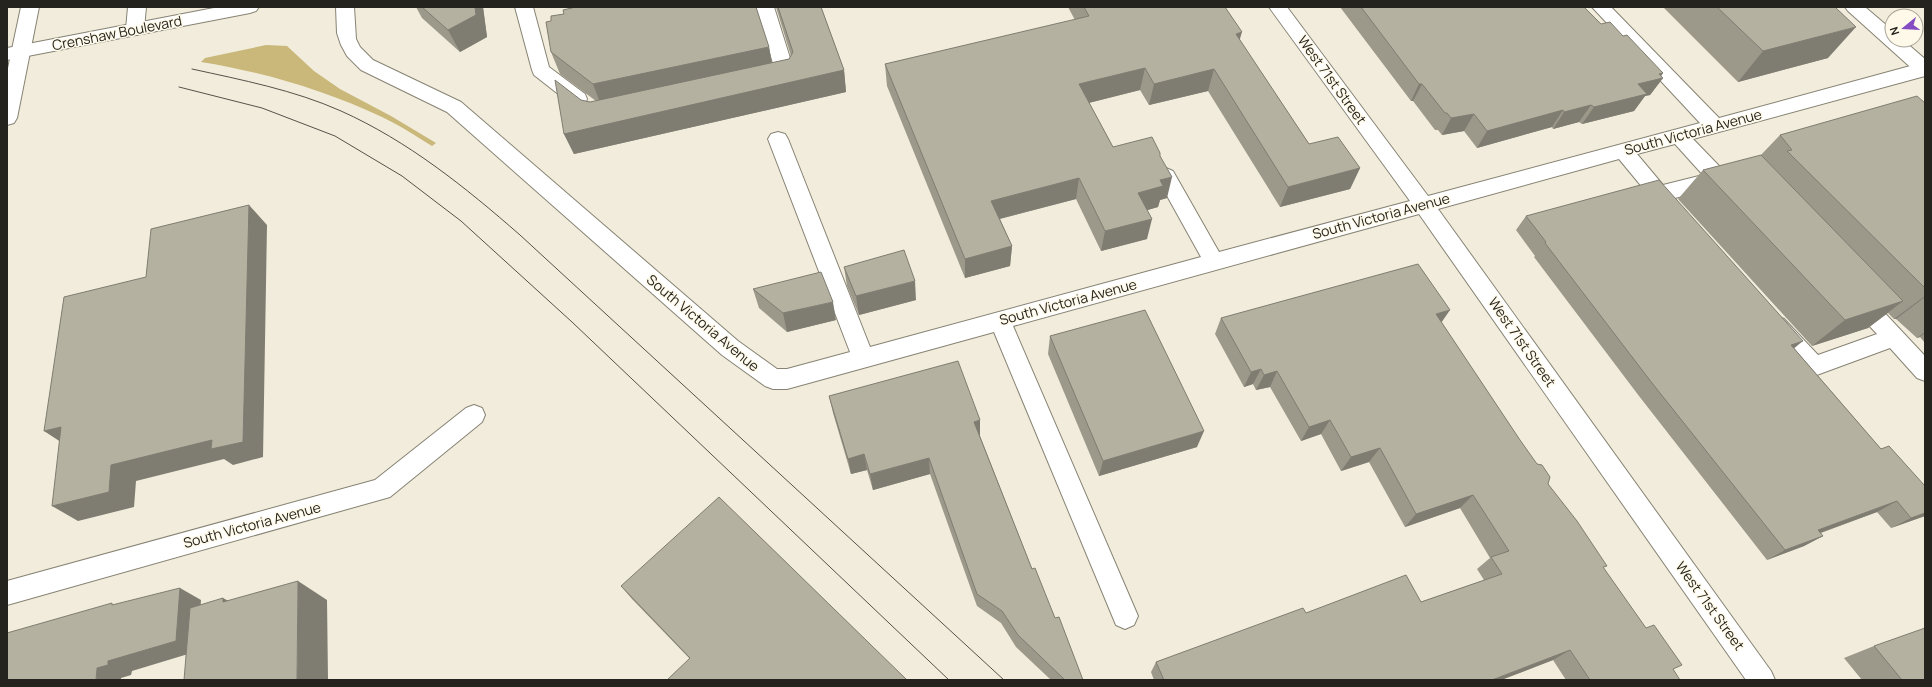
<svg xmlns="http://www.w3.org/2000/svg" width="1932" height="687" font-family="Manrope,sans-serif">
  <style>
    .green { fill: #cab87a }
    .lines { fill: none; stroke-linecap: round; stroke-linejoin: round }
    .minor-casing { stroke: #878374; stroke-width: 2 }
    .major-casing { stroke: #878374; stroke-width: 2 }
    .minor { fill: #fff; fill-rule: evenodd }
    .major { fill: #fff; fill-rule: evenodd }
    .tram { stroke: #55524a; stroke-width: 1 }
    .wall { fill: #9c988a }
    .shaded-wall { fill: #7f7c71 }
    .building { fill: #b5b1a1; stroke: #7f7c71 }
    .labels { text-anchor: middle; stroke-width: 3; stroke-linejoin: round; paint-order: stroke }
    .street-label { font-size: 14px; fill: #25231d; stroke: #fef9e9 }
  </style>
  <rect width="100%" height="100%" fill="#f1ecdb"/>
  <!-- green -->
  <path class="green" d="M266,45L287,46L314,71L340,89L391,116L436,143L432,146C416,136 399,125 382,117C324,90 263,72 201,62L205,58Z"/>
  <g class="lines">
    <!-- minor casing -->
    <g class="minor-casing">
      <g id="minor">
        <path d="M21,7H39L17,118L14,123L7,125V73Z"/>
        <path d="M128,7H146L144,29L141,33L135,35L129,33L126,29Z"/>
        <path d="M336,7H354L356,39L360,47L373,60L461,102L738,341L777,369H787L850,352L768,139L771,134L778,132L785,134L788,139L870,347L1201,257L1156,176L1159,171L1166,168L1173,171L1219,252L1410,201L1269,7H1287L1428,196L1700,123L1592,7H1611L1719,118L1925,62V76L1693,139L1723,170L1734,167L1741,170L1744,175L1741,180L1734,183L1659,202L1652,199L1619,159L1438,209L1771,671L1775,680H1746L1419,214L1013,326L1138,616L1134,625L1125,629L1116,625L994,332L787,389H773L765,386L722,355L447,112L361,70L347,56L341,45L337,33ZM1675,144L1703,175L1663,185L1637,154Z"/>
        <path d="M515,7H533L549,67L585,94L587,99L585,104L578,106L571,104L534,75L532,70Z"/>
        <path d="M756,7H774L795,74L793,79L769,85L762,83L760,78L762,73L775,70Z"/>
        <path d="M1857,289L1865,292L1925,356V381L1917,378L1890,348L1814,376L1806,373L1768,331L1765,325L1768,319L1776,316L1784,319L1818,355L1877,334L1849,304L1846,298L1849,292Z"/>
        <path d="M474,405L482,408L485,415L482,422L390,497L7,605V581L375,480L466,408Z"/>
      </g>
    </g>
    <!-- major casing -->
    <g class="major-casing">
      <g id="major">
        <path d="M219,7H259L256,11L250,13L7,60V48Z"/>
        <path d="M1845,7H1865L1892,30V40H1903L1925,59V76L1918,74L1848,11Z"/>
      </g>
    </g>
    <!-- minor -->
    <use href="#minor" class="minor"/>
    <!-- major -->
    <use href="#major" class="major"/>
    <!-- tram -->
    <g class="tram">
      <path d="M192,69C242,80 294,90 341,111C408,141 465,187 520,235L1004,680"/>
      <path d="M179,87L262,108L335,136L402,176L461,221L572,322L949,680"/>
    </g>
  </g>
  <!-- wall -->
  <g class="wall">
    <path d="M416,7H483L487,37L460,52L422,18Z"/>
    <path d="M570,7L769,47L772,63L789,59L791,56L776,7H821L844,70L846,92L574,154L564,134L581,100L590,102L596,101L560,74L551,52V21L564,14L571,8Z"/>
    <path d="M1068,7H1225L1239,40L1309,144L1360,168L1350,189L1280,207L1208,91L1149,105L1140,90L1089,103L1113,147L1160,156L1167,198L1160,200L1158,207L1147,210V239L1101,251L1076,199L1000,219L1012,246L1010,266L965,278L887,86L885,64L1075,20Z"/>
    <path d="M1340,7H1584L1601,24L1623,36L1663,73L1661,76L1663,78L1650,95L1645,96L1634,111L1582,124L1579,122L1553,129L1552,127L1477,148L1464,131L1442,135L1438,130H1435L1413,101H1411Z"/>
    <path d="M1663,7H1835L1828,58L1738,82Z"/>
    <path d="M1925,103V343L1920,337L1917,338L1896,319H1894L1888,313L1868,328L1812,346L1678,199L1703,170L1760,156L1780,135Z"/>
    <path d="M1526,216L1794,348L1881,449L1925,486V516L1891,528L1877,512L1821,533L1823,536L1804,546L1767,560L1639,396L1534,257L1535,256L1516,230Z"/>
    <path d="M844,267L916,300L859,315L847,286Z"/>
    <path d="M753,289L836,320L787,332L759,308Z"/>
    <path d="M1221,318L1441,322L1548,484L1604,569L1680,680H1566L1553,660L1501,680H1154L1151,672L1156,662L1306,613L1421,602L1484,580L1477,569L1490,558L1460,508L1405,527L1369,462L1341,471L1321,434L1301,441L1270,387L1256,390L1253,384L1244,387L1215,334Z"/>
    <path d="M1050,336L1197,447L1099,476L1048,354Z"/>
    <path d="M829,396L980,420V436L1032,569L1083,680H1051L1016,647L1001,623L977,606L930,474L873,490L867,470L851,474L833,413Z"/>
    <path d="M621,586L907,680L689,658L632,599Z"/>
    <path d="M1874,646L1925,680H1862L1844,658Z"/>
  </g>
  <!-- shaded-wall -->
  <g class="shaded-wall">
    <path d="M475,7H483L487,37L460,52L448,30Z"/>
    <path d="M1856,27L1828,58L1738,82L1763,51Z"/>
    <path d="M1242,32L1235,55L1236,34Z"/>
    <path d="M769,47L773,69L601,105L593,84Z"/>
    <path d="M1145,68L1140,90L1076,106L1079,84Z"/>
    <path d="M1214,69L1208,91L1149,105L1154,84Z"/>
    <path d="M844,70L846,92L574,154L564,134Z"/>
    <path d="M1663,73L1659,79L1663,78L1650,95L1645,96L1634,111L1582,124L1594,107L1638,84L1659,74Z"/>
    <path d="M1419,84H1422L1413,101H1411Z"/>
    <path d="M1591,105L1579,122L1553,129L1564,112Z"/>
    <path d="M1563,110L1552,127L1477,148L1487,131Z"/>
    <path d="M1474,114L1464,131L1442,135L1451,118Z"/>
    <path d="M1360,168L1350,189L1280,207L1288,187Z"/>
    <path d="M1172,177L1167,198L1160,200L1158,207L1134,214L1138,193L1160,180Z"/>
    <path d="M1079,178L1076,199L991,221V201Z"/>
    <path d="M249,205L267,225L263,457L233,465L224,459L136,481L134,507L78,521L52,506L111,465Z"/>
    <path d="M1152,219L1147,239L1101,251L1105,231Z"/>
    <path d="M1012,246L1010,266L965,278V259Z"/>
    <path d="M915,281L916,300L859,315L856,296Z"/>
    <path d="M1925,296V297L1896,319H1894Z"/>
    <path d="M1903,301L1868,328L1812,346L1845,320Z"/>
    <path d="M833,302L836,320L787,332L783,313Z"/>
    <path d="M1450,310L1439,326L1436,314Z"/>
    <path d="M1925,332V333L1920,337L1917,338Z"/>
    <path d="M1803,341L1787,354L1791,345Z"/>
    <path d="M1261,369L1253,384L1244,387L1251,372Z"/>
    <path d="M1277,371L1270,387L1256,390L1264,375Z"/>
    <path d="M980,420V437L974,422Z"/>
    <path d="M1330,420L1321,434L1301,441L1309,427Z"/>
    <path d="M61,427L70,448L44,431Z"/>
    <path d="M1204,431L1197,447L1099,476L1103,461Z"/>
    <path d="M1380,448L1369,462L1341,471L1351,457Z"/>
    <path d="M864,454L867,470L851,474L848,459Z"/>
    <path d="M929,458L930,474L873,490L870,474Z"/>
    <path d="M1473,495L1460,508L1405,527L1416,514Z"/>
    <path d="M1897,501L1877,512L1800,540L1818,530Z"/>
    <path d="M1925,513V516L1922,517L1891,528L1911,518Z"/>
    <path d="M1823,536L1804,546L1767,560L1785,550Z"/>
    <path d="M298,581L327,600L328,680H297Z"/>
    <path d="M180,588L201,600L198,651L132,671L131,675L121,678V680H96L97,668L108,661Z"/>
    <path d="M223,598L256,616L223,602Z"/>
    <path d="M1570,650L1553,660L1501,680H1492Z"/>
  </g>
  <!-- building -->
  <g class="building">
    <path d="M422,7H475L476,15L448,30Z"/>
    <path d="M576,7H756L769,47L593,84L551,52L546,22L551,21V16L564,14L563,10Z"/>
    <path d="M778,7H821L844,70L564,134L555,80L581,100L590,102L789,59L793,52Z"/>
    <path d="M1084,7H1225L1242,32L1236,34L1309,144L1338,137L1360,168L1288,187L1214,69L1154,84L1145,68L1079,84L1113,147L1152,137L1160,153V156L1172,177L1160,180L1163,186L1138,193L1152,219L1105,231L1079,178L991,201L1012,246L965,259L885,64L1089,16Z"/>
    <path d="M1361,7H1584L1601,24L1610,22L1623,36L1627,35L1663,73L1659,74L1663,78L1638,84L1647,94L1594,107L1591,105L1564,112L1563,110L1487,131L1474,114L1451,118L1447,113H1445L1422,84H1419Z"/>
    <path d="M1717,7H1835L1856,27L1763,51Z"/>
    <path d="M1917,96L1925,103V288L1787,151L1792,150L1780,135Z"/>
    <path d="M1761,155L1903,301L1845,320L1703,170Z"/>
    <path d="M1659,180L1803,341L1791,345L1881,449L1889,446L1925,486V513L1911,518L1897,501L1818,530L1823,536L1785,550L1652,383L1545,243L1546,242L1526,216Z"/>
    <path d="M249,205L243,442L211,449L212,440L111,465L109,492L52,506L61,427L44,431L64,297L146,277L151,229Z"/>
    <path d="M904,250L915,281L856,296L844,267Z"/>
    <path d="M1418,264L1450,310L1436,314L1520,440L1537,464L1542,465L1550,477L1548,484L1577,521L1607,566L1603,567L1646,628L1654,625L1682,665L1673,669L1680,680H1590L1570,650L1492,680H1164L1156,662L1303,608L1306,613L1406,575L1421,602L1502,574L1491,557L1509,551L1473,495L1416,514L1380,448L1351,457L1330,420L1309,427L1277,371L1264,375L1261,369L1251,372L1221,318Z"/>
    <path d="M821,272L833,302L783,313L753,289Z"/>
    <path d="M1145,310L1204,431L1103,461L1050,336Z"/>
    <path d="M958,361L980,420L974,422L1032,569L1035,568L1055,618L1059,617L1083,680H1065L1018,635L1002,611L977,594L929,458L870,474L864,454L848,459L829,396Z"/>
    <path d="M719,497L907,680H667L690,658L621,586Z"/>
    <path d="M298,581L297,680H184L190,608L223,598V602Z"/>
    <path d="M180,588L176,641L108,661V665L97,668L96,680H7V633L112,603V605Z"/>
    <path d="M1925,628V680H1902L1874,646Z"/>
  </g>
  <g class="labels">
    <!-- street labels -->
    <g class="street-label">
      <text transform="translate(117 33) rotate(-11)" y="5">Crenshaw Boulevard</text>
      <text transform="translate(1332 80) rotate(54)" y="5">West 71st Street</text>
      <text transform="translate(1693 132) rotate(-15)" y="5">South Victoria Avenue</text>
      <text transform="translate(1381 216) rotate(-15)" y="5">South Victoria Avenue</text>
      <text transform="translate(1068 302) rotate(-15)" y="5">South Victoria Avenue</text>
      <text transform="translate(703 323) rotate(40)" y="5">South Victoria Avenue</text>
      <text transform="translate(1522 342) rotate(55)" y="5">West 71st Street</text>
      <text transform="translate(252 525) rotate(-15)" y="5">South Victoria Avenue</text>
      <text transform="translate(1710 606) rotate(54)" y="5">West 71st Street</text>
    </g>
  </g>
  <!-- border -->
  <rect width="1932" height="687" fill="none" stroke="#25231d" stroke-width="16"/>
  <!-- north arrow -->
  <g transform="translate(1904 28) rotate(252)"><circle r="19" fill="#fef9e9" stroke="#a7a397"/>
  <path d="M0-3L7 15L0 10L-7 15Z" fill="#864cc2"/>
  <text y="-6" font-size="11" font-weight="bold" text-anchor="middle" fill="#25231d">N</text>
  </g>
</svg>
